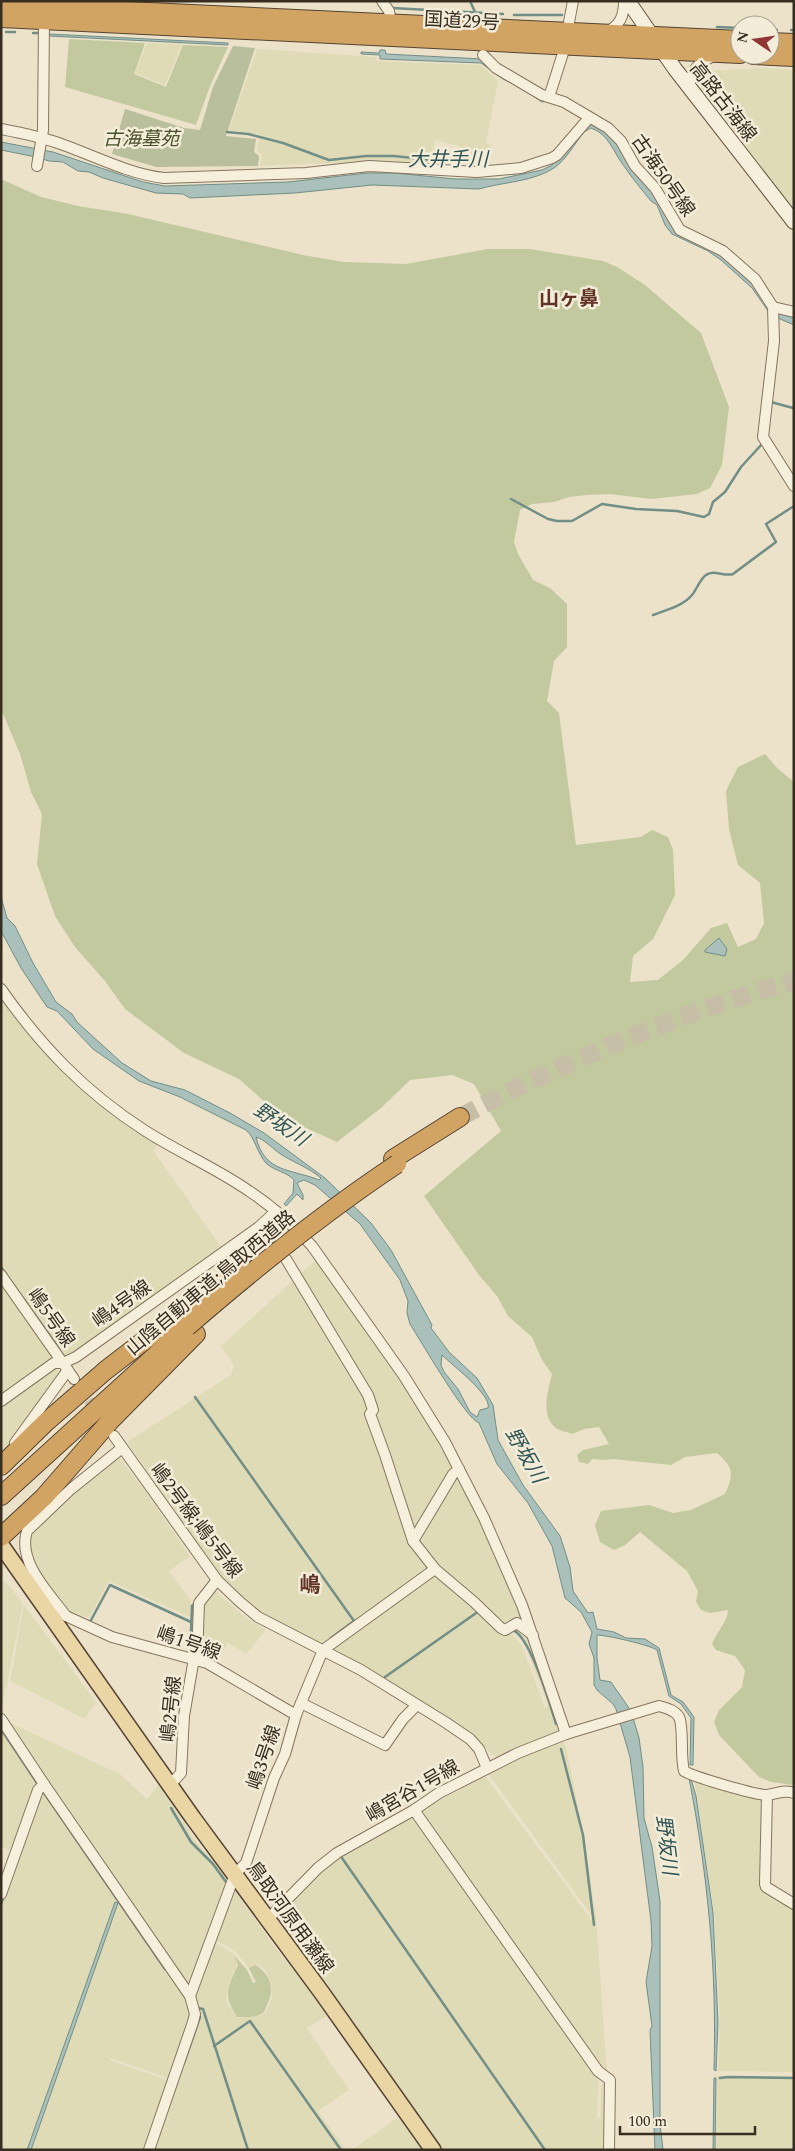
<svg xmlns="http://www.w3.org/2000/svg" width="795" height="2151" font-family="Spectral,'Noto Sans JP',serif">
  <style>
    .farmland { fill: #e0dbb7 }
    .green { fill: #c2c99e }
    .cemetery { fill: #b9be9c }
    .water { fill: #aac0ba; stroke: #718e87; fill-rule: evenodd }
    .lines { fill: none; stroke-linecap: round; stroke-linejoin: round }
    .stream { stroke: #718e87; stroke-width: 2.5 }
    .street-tunnel { stroke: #c7bea7; stroke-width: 10; stroke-dasharray: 10 5; stroke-linecap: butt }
    .highway-tunnel { stroke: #c7bea7; stroke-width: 18; stroke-dasharray: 18 9; stroke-linecap: butt }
    .street-casing { stroke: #86755f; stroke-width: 12 }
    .secondary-casing { stroke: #685642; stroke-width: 16 }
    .primary-casing { stroke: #544333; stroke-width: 18 }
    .highway-casing { stroke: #544333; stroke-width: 20 }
    .street { stroke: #f6efdc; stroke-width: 10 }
    .secondary { stroke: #f6efdc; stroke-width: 14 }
    .primary { stroke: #ead6a5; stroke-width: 15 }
    .highway { stroke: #d2a463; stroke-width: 18 }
    .highway-bridge-casing { stroke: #544333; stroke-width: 20; stroke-linecap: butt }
    .highway-bridge { stroke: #d2a463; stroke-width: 18 }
    .labels { text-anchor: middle; stroke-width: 5; stroke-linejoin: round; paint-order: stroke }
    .street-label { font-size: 19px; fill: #382d21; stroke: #f3ecd8 }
    .park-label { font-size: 19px; font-style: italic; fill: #47522a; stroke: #f3ecd8 }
    .water-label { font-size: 20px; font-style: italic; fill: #325655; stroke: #f3ecd8 }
    .neighbourhood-label { font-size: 20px; font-weight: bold; fill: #613325; stroke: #f3ecd8 }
    .quarter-label { font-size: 21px; font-weight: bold; fill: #613325; stroke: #f3ecd8 }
  </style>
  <rect width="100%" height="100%" fill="#ebe2c9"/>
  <!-- farmland -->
  <g class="farmland">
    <path d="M147,43L182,44L165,85L135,73Z"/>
    <path d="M257,49L377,57L376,61L481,65L498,81L486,143L492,145L487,161L456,160L460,146L435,140L430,163H330L260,166L262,154L257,152L260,135L229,130Z"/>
    <path d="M762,68L794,70V216L726,119L700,89L706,71Z"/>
    <path d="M1,994L29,1034L61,1067L160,1143L153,1150L159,1159L222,1248L68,1357L62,1356L1,1270Z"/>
    <path d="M318,1259L396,1370L455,1469L413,1538L372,1415L375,1412L298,1275Z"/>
    <path d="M295,1279L343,1356L368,1405L367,1413L429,1568L325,1646L258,1611L223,1579L127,1442L231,1375L234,1366L221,1346Z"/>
    <path d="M1,1282L53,1354L52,1361L1,1397Z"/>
    <path d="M55,1367L62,1375L1,1456V1406Z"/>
    <path d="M118,1456L150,1498L190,1556L169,1571L191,1601L190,1617L109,1581L89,1618L67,1610L32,1564L28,1536L62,1503Z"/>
    <path d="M458,1472L477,1512L528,1631L522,1623L504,1629L451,1579L415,1541Z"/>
    <path d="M433,1573L504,1633L513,1635L522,1646L545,1708L548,1705L525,1644L516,1632L510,1630L517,1626L530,1636L559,1732L502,1758L494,1756L466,1732L387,1679L331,1648Z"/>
    <path d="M1,1580L5,1581L23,1604L1,1713Z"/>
    <path d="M215,1591L245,1617L266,1630L246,1654L228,1643L218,1658L201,1652L202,1606Z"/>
    <path d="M24,1605L96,1702L85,1719L10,1681Z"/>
    <path d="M4,1720L120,1774L147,1799L159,1784L197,1843L217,1865L229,1883L189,1988Z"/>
    <path d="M1,1723L40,1781L13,1851L1,1847Z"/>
    <path d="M562,1740L566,1747L583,1832L596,1916L607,2074L604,2073L420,1816L421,1810L458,1791L482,1772L593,1922L592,1916L487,1772V1770Z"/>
    <path d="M693,1779L758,1799L762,1803L761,1880L794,1908V2072L718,2071L720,2020L714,1913L697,1795Z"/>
    <path d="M46,1791L184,1991L192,2011L170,2079L110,2058V2060L170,2081L146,2150H1V1903L40,1793Z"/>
    <path d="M414,1815L599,2075L597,2118H600L601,2086L603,2082H606L607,2150H438L285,1931L302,1918L291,1902L317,1875L343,1854Z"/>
    <path d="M231,1891L236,1893L278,1951L330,2014L307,2028L349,2090L318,2111L346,2150H151L196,2020L194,2000L213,1941L234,1954L237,1965L229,1984L226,1997L229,2006L237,2018L261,2015L266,2012L272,1998L271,1982L265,1970L256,1964L249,1968L235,1951L214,1939Z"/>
    <path d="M717,2076H794V2150H716Z"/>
    <path d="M401,2115L426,2150H352Z"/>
  </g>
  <!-- green -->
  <g class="green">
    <path d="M69,39L145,43L134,74L166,87L183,45L228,47L210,86L196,125L65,87Z"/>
    <path d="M1,179L41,197L78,206L128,214L303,255L343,262L406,264L488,249H530L603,261L617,267L645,285L701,333L729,407L722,465L710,488L697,494L651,499L610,494L587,495L569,497L554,502L532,504L520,510L514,542L518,554L533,580L550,588L567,604V647L554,661L547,701L559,713L576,845L641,837L652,830L668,837L673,850L675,895L653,939L633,956L630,982L658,980L683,960L711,928L727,923L738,947L756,939L764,923L760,883L738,865L729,829L726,791L738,767L765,754L778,769L794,782V1785L771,1782L759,1777L719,1735L714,1722L719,1710L742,1687L745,1670L735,1656L716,1650L712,1644C716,1633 728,1621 728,1610L710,1613L701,1610L696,1602L698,1591L687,1571L640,1532L625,1545L614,1550L600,1542L595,1525L601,1511L649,1505L673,1513L691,1510L725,1494C734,1474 734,1468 717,1453L685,1457L671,1465L613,1459L605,1460L592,1459L588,1464L579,1462L577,1455L583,1450L609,1444L599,1427L584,1429L572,1434C568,1432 560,1431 556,1428C540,1416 548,1390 552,1374L542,1360L532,1337L508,1316L497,1296L479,1275L424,1196L501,1131L474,1084L452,1075L410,1080L381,1108L337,1142L282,1117L239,1079L184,1053L125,1009L105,981L75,947L55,916L37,864L42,814L31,792L20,754L1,709Z"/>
    <path d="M234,1955L247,1970L253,1983L256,1982L249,1968L255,1965C271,1974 275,1989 267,2005C265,2009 265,2012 261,2014C254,2018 245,2017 237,2017C223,1995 227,1988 238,1965Z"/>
  </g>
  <!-- cemetery -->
  <path class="cemetery" d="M233,46L255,48L226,136L256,139L254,152L259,156L258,166L156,167L112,154L125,109L184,128L200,130L213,87Z"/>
  <!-- water -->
  <g class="water">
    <path d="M49,34L228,43V45L49,36Z"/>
    <path d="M380,50H385L386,54L482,59L547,101L542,102L522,88L503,79L481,63L380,59V55L361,54V52L379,53Z"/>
    <path d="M589,122L598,125L615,140L645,181L671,222L715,249L751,277L771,308L794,314V325L771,315L752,288L721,260L708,251L672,234L665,225L657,205L651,201C642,190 632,178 624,166C613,152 609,134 591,128L584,132C575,143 566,160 554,168C533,182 502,182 479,189L372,185L295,193L190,198L183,194L156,193L103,178L89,172L78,171L63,162L49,161L36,157L1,150V142L53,152L143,182L165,186L288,182L367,173H395L455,179H499L542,170L552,165Z"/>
    <path d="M1,897L7,918L15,926L33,963L56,1002L72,1014L77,1022L122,1063L151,1081L185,1090L230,1113L264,1133L325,1178L371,1223L391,1250L432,1325L431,1328L449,1352L477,1378L493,1405L498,1440L523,1485L560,1536L570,1567L573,1591L588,1613L593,1612L597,1629L614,1632L626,1638L645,1639L659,1648L671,1695L683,1702L694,1717L693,1765H690L691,1718L681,1704L669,1696L657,1650C650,1645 606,1635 597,1635V1658L600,1680L611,1682L631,1711L639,1738L643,1767L644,1818L652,1847L660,1901V2124L663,2150H655L650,2030L652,2026L646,1982L652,1946L651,1921L630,1757L616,1709L613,1704L597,1690L594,1685V1658L589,1644L592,1632L581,1612L565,1598L552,1546L528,1503L497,1464L479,1423C465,1418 421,1341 410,1324L407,1313L408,1301L400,1280L360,1224L315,1185L304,1180L297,1183L303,1195V1200L297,1194L286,1206L284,1204L293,1193L294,1180C287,1172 275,1171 267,1164C257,1154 256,1139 246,1130L180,1097L139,1081L93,1049L57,1011L47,1007L21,968L1,931ZM256,1137C265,1140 271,1147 279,1153C292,1162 308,1167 321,1178L319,1180C292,1169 264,1173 256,1137ZM442,1355C452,1365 492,1395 488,1408L480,1410L477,1417L470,1412L458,1389L444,1372L441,1365Z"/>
    <path d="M719,938L727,949L725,956L705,952V950Z"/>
    <path d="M689,1778L691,1779L696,1796L713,1913L718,2022L716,2071L714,2070C717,1970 708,1876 689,1778Z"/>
    <path d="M115,1902L118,1903L31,2150H27Z"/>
    <path d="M714,2078H716L715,2150H713Z"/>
  </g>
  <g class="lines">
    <!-- stream -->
    <g class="stream">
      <path d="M470,1L475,12"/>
      <path d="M392,8L503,14"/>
      <path d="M514,15H562"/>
      <path d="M717,27L740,28"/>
      <path d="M770,29L777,30"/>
      <path d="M791,30H794"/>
      <path d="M6,32H15"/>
      <path d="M33,33H39"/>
      <path d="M227,132L248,134L283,143L329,160L366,156H394L432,160"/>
      <path d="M771,402L793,408L794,406"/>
      <path d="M511,499L548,519L557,521H572L602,504L636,509L677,511L704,517L709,514L713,502L725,492L741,467L762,444"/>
      <path d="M653,615C666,610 683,606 692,595C697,589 700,579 706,575C714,569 724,577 733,574L776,542L766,524L794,506"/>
      <path d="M1,1267L6,1274"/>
      <path d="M22,1297L58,1347"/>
      <path d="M195,1397L354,1621L331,1638"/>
      <path d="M89,1621L90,1622L110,1585L191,1622"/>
      <path d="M513,1630C531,1638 550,1704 556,1724"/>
      <path d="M190,1655L192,1606L195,1603"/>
      <path d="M385,1677L479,1611"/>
      <path d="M1,1729L39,1786"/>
      <path d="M561,1749L583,1835L594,1925"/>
      <path d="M42,1790L165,1969"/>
      <path d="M171,1808L191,1842L213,1864L226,1882"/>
      <path d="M342,1858L545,2150"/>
      <path d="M1,1904L4,1896"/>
      <path d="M198,2008L203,2009L248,2150"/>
      <path d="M214,2046L250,2021L341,2150"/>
      <path d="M184,2063L200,2017"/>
      <path d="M720,2078L728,2077L794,2078"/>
    </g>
    <!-- street-tunnel -->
    <path class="street-tunnel" d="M80,1388L109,1429"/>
    <!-- highway-tunnel -->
    <path class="highway-tunnel" d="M460,1117C569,1060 676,1014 794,981"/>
    <!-- street casing -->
    <g class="street-casing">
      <g id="street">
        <path d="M382,1L389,11L391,24"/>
        <path d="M606,32C620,26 624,16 624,1"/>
        <path d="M567,33L573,1"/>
        <path d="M483,55L496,68L542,95L564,102L608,128L621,141L635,166L655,188L680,230L723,251L755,279L773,307L774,341L763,437L794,486"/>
        <path d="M690,88C689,71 700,60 716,56"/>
        <path d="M549,97L565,47"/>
        <path d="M1,129C22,133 42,137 61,144C95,156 129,174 164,178L306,173L369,166L477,172L521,168L552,158L557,155L589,118"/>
        <path d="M37,166L43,130L44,20"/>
        <path d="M773,307L794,312"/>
        <path d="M1,989C41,1046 85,1092 144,1130C178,1152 216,1168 249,1191C272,1206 293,1225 312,1246L404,1376L445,1442L484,1518L522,1605L566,1734"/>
        <path d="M259,1227L270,1238"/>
        <path d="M286,1259L368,1395L373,1410L370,1414L385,1455L413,1541L435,1569L474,1602L501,1628L505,1630L517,1623L533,1635"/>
        <path d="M1,1275L74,1379"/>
        <path d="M1,1401L54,1363H63L76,1357L259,1227L276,1211"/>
        <path d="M114,1436L217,1580L240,1602L258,1617L361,1670L445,1722L470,1739L479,1749L487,1768"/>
        <path d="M15,1443L68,1370"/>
        <path d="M413,1541L453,1474L459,1469"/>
        <path d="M66,1616L112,1637L207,1663L296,1715"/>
        <path d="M66,1616C49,1593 17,1562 27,1531L71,1489L122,1448"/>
        <path d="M301,1703L385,1745L403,1719L417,1705"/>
        <path d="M1,1719L44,1784L190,1996L195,2014L193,2022L149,2150"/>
        <path d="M170,1785L181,1773L184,1716L193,1664L197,1660L199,1603L217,1580"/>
        <path d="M767,1795L765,1884L766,1887L794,1904"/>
        <path d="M414,1810L598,2071L610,2080L609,2150"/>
        <path d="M1,1894L38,1790L44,1784"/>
        <path d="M267,1920L318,1868L337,1853L414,1810L439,1793L518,1753L566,1734L659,1706C666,1708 675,1710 679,1717C684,1727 680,1756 684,1771C694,1777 755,1795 767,1795C777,1794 784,1789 794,1793"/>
        <path d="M190,1996L235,1874L246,1863L274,1778L285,1754L296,1715L323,1650L435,1569"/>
      </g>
    </g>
    <!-- secondary casing -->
    <g class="secondary-casing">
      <path id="secondary" d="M628,1L675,69L794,222"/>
    </g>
    <!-- primary casing -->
    <g class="primary-casing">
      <path id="primary" d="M1,1545L193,1818L322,1993L433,2150"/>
    </g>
    <!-- highway casing -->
    <g class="highway-casing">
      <g id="highway">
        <path d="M1,5L740,40"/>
        <path d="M1,18L740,54"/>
        <path d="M770,42L794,43"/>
        <path d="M753,55L794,57"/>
        <path d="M393,1159L460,1117"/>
        <path d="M1,1466L45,1423L106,1370L179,1314"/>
        <path d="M1,1496L187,1327"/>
        <path d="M1,1537L44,1497L110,1421L196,1334"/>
      </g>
    </g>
    <!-- street -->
    <use href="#street" class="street"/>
    <!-- secondary -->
    <use href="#secondary" class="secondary"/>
    <!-- primary -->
    <use href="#primary" class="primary"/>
    <!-- highway -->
    <use href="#highway" class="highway"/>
    <!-- highway-bridge casing -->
    <g class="highway-bridge-casing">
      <g id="highway-bridge">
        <path d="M179,1314L238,1269"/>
        <path d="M187,1327C254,1269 323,1213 397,1164"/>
      </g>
    </g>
    <!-- highway-bridge -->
    <use href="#highway-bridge" class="highway-bridge"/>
  </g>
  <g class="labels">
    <!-- street labels -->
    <g class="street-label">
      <text transform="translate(462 20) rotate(3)" y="7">国道29号</text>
      <text transform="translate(724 101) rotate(52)" y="7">高路古海線</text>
      <text transform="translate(664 175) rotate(55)" y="7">古海50号線</text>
      <text transform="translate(210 1282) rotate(-40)" y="7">山陰自動車道;鳥取西道路</text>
      <text transform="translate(121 1303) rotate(-35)" y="7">嶋4号線</text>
      <text transform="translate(52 1317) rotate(55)" y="7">嶋5号線</text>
      <text transform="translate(197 1520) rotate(53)" y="7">嶋2号線;嶋5号線</text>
      <text transform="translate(189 1642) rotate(19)" y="7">嶋1号線</text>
      <text transform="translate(170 1709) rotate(-84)" y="7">嶋2号線</text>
      <text transform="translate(263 1757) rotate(-71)" y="7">嶋3号線</text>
      <text transform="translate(412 1790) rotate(-30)" y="7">嶋宮谷1号線</text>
      <text transform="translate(291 1917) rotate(54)" y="7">鳥取河原用瀬線</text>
    </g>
    <!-- park labels -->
    <g class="park-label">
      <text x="141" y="145">古海墓苑</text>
    </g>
    <!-- water labels -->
    <g class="water-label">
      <text x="448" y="166">大井手川</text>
      <text transform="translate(281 1124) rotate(34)" y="7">野坂川</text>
      <text transform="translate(526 1455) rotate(60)" y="7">野坂川</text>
      <text transform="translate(667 1845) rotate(83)" y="7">野坂川</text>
    </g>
    <!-- neighbourhood labels -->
    <g class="neighbourhood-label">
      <text x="569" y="305">山ヶ鼻</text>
    </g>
    <!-- quarter labels -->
    <g class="quarter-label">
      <text x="310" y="1592">嶋</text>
    </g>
  </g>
  <!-- border -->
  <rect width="795" height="2151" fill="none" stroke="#382d21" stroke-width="5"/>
  <!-- north arrow -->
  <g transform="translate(755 40) rotate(283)"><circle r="24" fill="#f3ecd8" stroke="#a8a08f"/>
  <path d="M0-4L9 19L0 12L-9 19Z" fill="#903635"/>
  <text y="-8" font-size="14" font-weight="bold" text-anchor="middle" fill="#382d21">N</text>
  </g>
  <!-- scale -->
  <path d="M620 2126v8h135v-8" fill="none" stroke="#382d21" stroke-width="2.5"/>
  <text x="628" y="2126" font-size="15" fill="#382d21" stroke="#f3ecd8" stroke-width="4" paint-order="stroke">100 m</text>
</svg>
